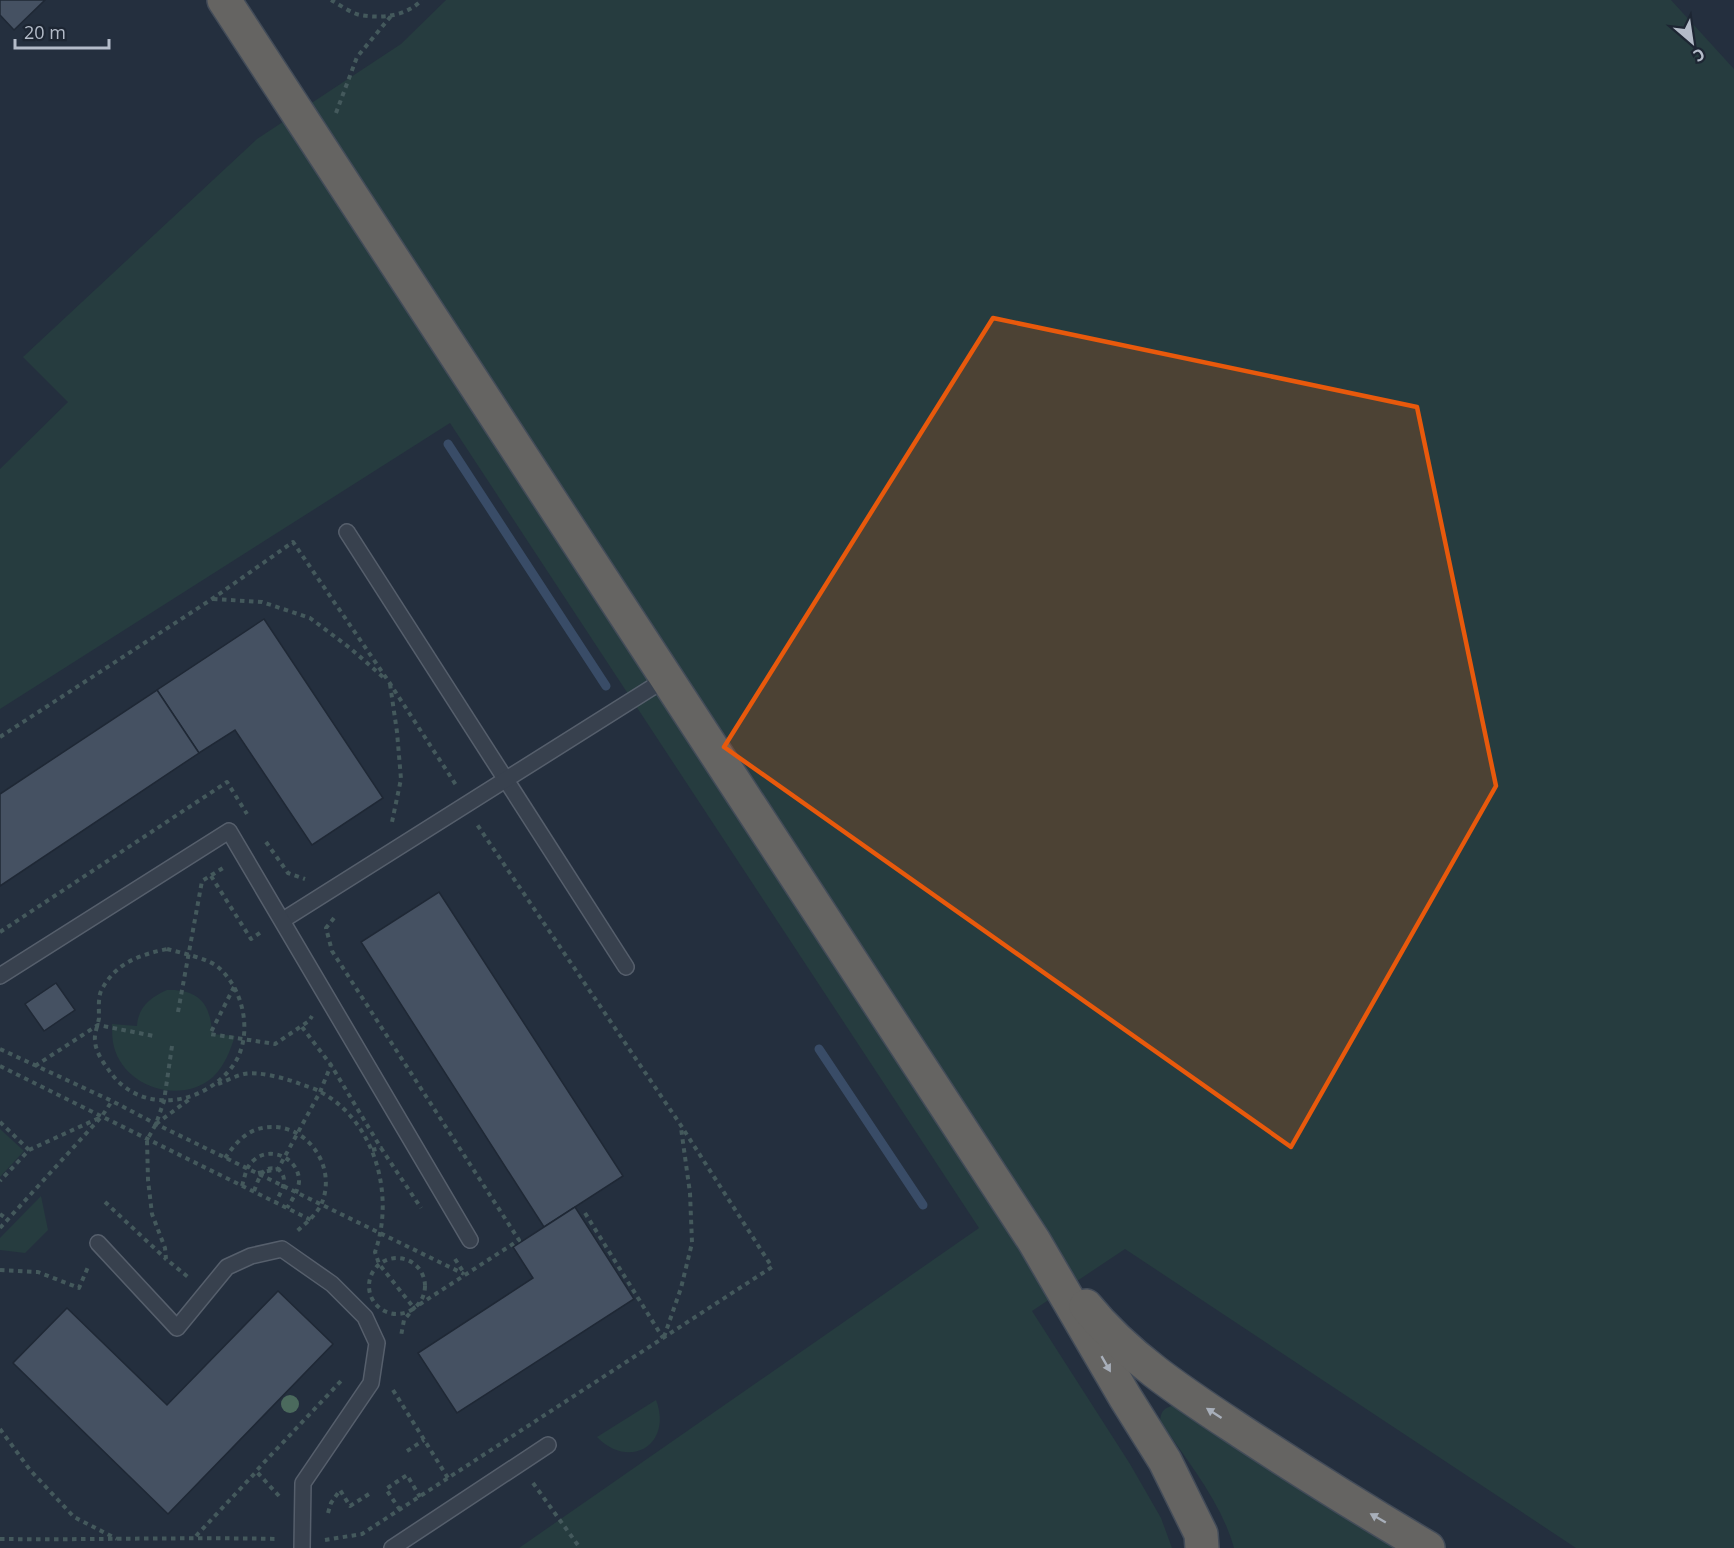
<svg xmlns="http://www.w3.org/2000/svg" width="1734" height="1548" font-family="'Open Sans',sans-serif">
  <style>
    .green { fill: #263c3f }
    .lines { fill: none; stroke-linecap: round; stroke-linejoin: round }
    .stream { stroke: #394c67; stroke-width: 9 }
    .building { fill: #455162; stroke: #1f2835; stroke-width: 1.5 }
    .service-casing { stroke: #565f6c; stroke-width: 18 }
    .trunk-casing { stroke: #434c59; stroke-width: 36 }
    .path { stroke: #44595c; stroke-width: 4; stroke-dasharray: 4.5 4.5; stroke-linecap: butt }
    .service { stroke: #38414e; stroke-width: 15 }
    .trunk { stroke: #656462; stroke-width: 33 }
    .tree { fill: #4b6a5d }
    .oneway { fill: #a8afba }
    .marked { fill: #e8590c; fill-opacity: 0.2; stroke: #e8590c; stroke-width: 4.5; stroke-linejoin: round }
  </style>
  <rect width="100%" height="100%" fill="#242f3e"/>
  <!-- green -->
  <g class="green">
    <path d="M446,0H1671L1734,69V1548H1576L1125,1249L1032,1311L1130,1464L1161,1518L1172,1548H519L979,1228L450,423L0,709V469L68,402L23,357L257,139L401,44Z"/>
    <path d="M167,990C199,989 211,1004 212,1034L235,1036C230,1051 225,1065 213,1077C181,1105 125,1088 114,1047C112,1040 112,1031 112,1024L137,1026C138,1007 151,997 167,990Z"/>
    <path d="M0,1129L24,1151L0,1177Z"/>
    <path d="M41,1196L48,1230L25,1253L0,1250V1238Z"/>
    <path d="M656,1400C673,1444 630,1471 597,1437Z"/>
    <path d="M1171,1406H1178L1407,1548H1234C1221,1501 1187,1461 1160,1421C1161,1412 1163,1409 1171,1406Z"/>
  </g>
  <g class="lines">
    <!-- stream -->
    <g class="stream">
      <path d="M448,444L606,686"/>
      <path d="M819,1049L923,1205"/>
    </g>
  </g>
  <!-- building -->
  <g class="building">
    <path d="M0,0H45L14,30L0,15Z"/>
    <path d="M264,619L383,798L312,845L235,730L199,753L157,690Z"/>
    <path d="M157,690L199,753L0,886V794Z"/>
    <path d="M439,892L623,1176L544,1227L361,942Z"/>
    <path d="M56,983L75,1010L44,1031L25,1004Z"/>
    <path d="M575,1207L634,1299L457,1413L418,1353L533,1278L513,1247Z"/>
    <path d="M278,1291L333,1344L168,1514L13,1363L67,1308L167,1405Z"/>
  </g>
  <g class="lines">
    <!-- service casing -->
    <g class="service-casing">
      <g id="service">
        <path d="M347,532L626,967"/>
        <path d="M283,920L667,678"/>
        <path d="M0,976L229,831L470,1240"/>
        <path d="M98,1243L177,1328L227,1267L251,1256L282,1249L332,1284L365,1317L377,1343L371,1383L303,1483L302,1548"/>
        <path d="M392,1548L548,1445"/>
      </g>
    </g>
    <!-- trunk casing -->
    <g class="trunk-casing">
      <g id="trunk">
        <path d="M224,0L1034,1241L1125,1397L1165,1461L1201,1534L1202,1548"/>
        <path d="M1086,1306C1128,1358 1186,1395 1242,1432C1303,1472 1365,1511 1428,1548"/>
      </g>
    </g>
    <!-- path -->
    <g class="path">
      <path d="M331,0C340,5 351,13 360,15C382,19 406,16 422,0"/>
      <path d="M336,113L357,57L391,16"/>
      <path d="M213,599L262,602L310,618L350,648L383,677"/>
      <path d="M390,684L397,732L401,779L392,822"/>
      <path d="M0,737L212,599L293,542L389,682L456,785"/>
      <path d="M266,842L288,873L305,879"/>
      <path d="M211,876L251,939L261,932"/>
      <path d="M334,918L326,928L332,951L519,1240L414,1308L404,1320L401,1336"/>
      <path d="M0,932L227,782L247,814"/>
      <path d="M167,949C181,953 207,958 218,967C245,990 254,1038 232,1067C201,1107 138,1115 108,1069C102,1061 95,1050 95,1040C94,1034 98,1025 99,1018C99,1010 98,998 101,991C115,963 139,955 167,949Z"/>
      <path d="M234,987L210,1034L275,1044L309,1021L312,1016"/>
      <path d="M178,1012L202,881L223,868"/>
      <path d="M302,1027L331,1065L381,1148"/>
      <path d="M172,1046L164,1101L156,1124L147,1140L148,1180L152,1214L165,1248L166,1259L188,1277"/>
      <path d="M0,1049L112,1101L156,1124L464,1274"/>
      <path d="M0,1066L311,1220"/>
      <path d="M35,1066L98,1025L154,1036"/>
      <path d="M218,1084C226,1081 235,1076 244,1074C258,1071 284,1078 298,1083C305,1086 313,1088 319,1091C376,1121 395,1196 375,1252L379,1264L414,1308"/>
      <path d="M0,1122L29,1150L0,1181"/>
      <path d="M156,1124L191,1098"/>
      <path d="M29,1150L99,1118"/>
      <path d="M372,1150L381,1148L421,1208"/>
      <path d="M225,1158C233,1147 242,1135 255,1130C300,1114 340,1163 321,1205C315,1216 305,1224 296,1232"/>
      <path d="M258,1173L278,1169L320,1092L331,1065"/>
      <path d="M242,1186C245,1176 246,1166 254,1160C271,1145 300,1159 299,1182C298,1191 292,1200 287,1208"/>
      <path d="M254,1191C259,1179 261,1165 278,1169C290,1179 281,1191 276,1202"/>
      <path d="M105,1202L166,1259"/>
      <path d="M585,1213L663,1338"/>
      <path d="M0,1214L8,1220"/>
      <path d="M0,1228L102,1116L112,1101"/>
      <circle cx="397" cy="1286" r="28"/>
      <path d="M455,1259L464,1273"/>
      <path d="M0,1270L38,1272L79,1288L88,1267"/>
      <path d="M664,1337L681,1288L692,1243L690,1193L681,1128"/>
      <path d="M393,1390L448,1478"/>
      <path d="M0,1429L30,1470L74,1517L117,1539"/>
      <path d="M407,1451L424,1440"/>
      <path d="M533,1483L580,1548"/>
      <path d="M279,1496L256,1471L341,1381"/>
      <path d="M400,1510L386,1489L407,1475L420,1497"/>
      <path d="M328,1513L331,1503L340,1490L350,1506L369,1494"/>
      <path d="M196,1536L256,1472"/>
      <path d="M0,1539C93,1540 185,1537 278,1539"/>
      <path d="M325,1540L362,1534L772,1267L680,1124L476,823"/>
    </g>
    <!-- service -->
    <use href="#service" class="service"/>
    <!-- trunk -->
    <use href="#trunk" class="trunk"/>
  </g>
  <!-- trees -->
  <circle class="tree" cx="290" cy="1404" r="9"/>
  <!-- one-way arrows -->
  <defs><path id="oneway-solid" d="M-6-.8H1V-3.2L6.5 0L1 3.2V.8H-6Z" transform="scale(1.5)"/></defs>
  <g class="oneway">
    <use href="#oneway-solid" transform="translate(1106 1364) rotate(60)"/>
    <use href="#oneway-solid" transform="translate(1214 1413) rotate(-147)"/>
    <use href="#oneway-solid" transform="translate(1378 1518) rotate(-150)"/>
  </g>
  <!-- marked area -->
  <path class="marked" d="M993,318L1417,407L1496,786L1291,1147L724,747Z"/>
  <!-- north arrow -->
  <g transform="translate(1692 42) rotate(151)" stroke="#1d2633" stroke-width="4.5" paint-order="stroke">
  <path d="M0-4.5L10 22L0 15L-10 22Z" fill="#b4bcc9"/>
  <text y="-9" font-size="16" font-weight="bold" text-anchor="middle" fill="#b4bcc9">С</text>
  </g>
  <!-- scale -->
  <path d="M15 39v9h94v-9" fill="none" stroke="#b4bcc9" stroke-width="3"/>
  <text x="24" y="39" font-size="18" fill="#b4bcc9" stroke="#1d2633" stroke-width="4.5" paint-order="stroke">20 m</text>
</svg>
